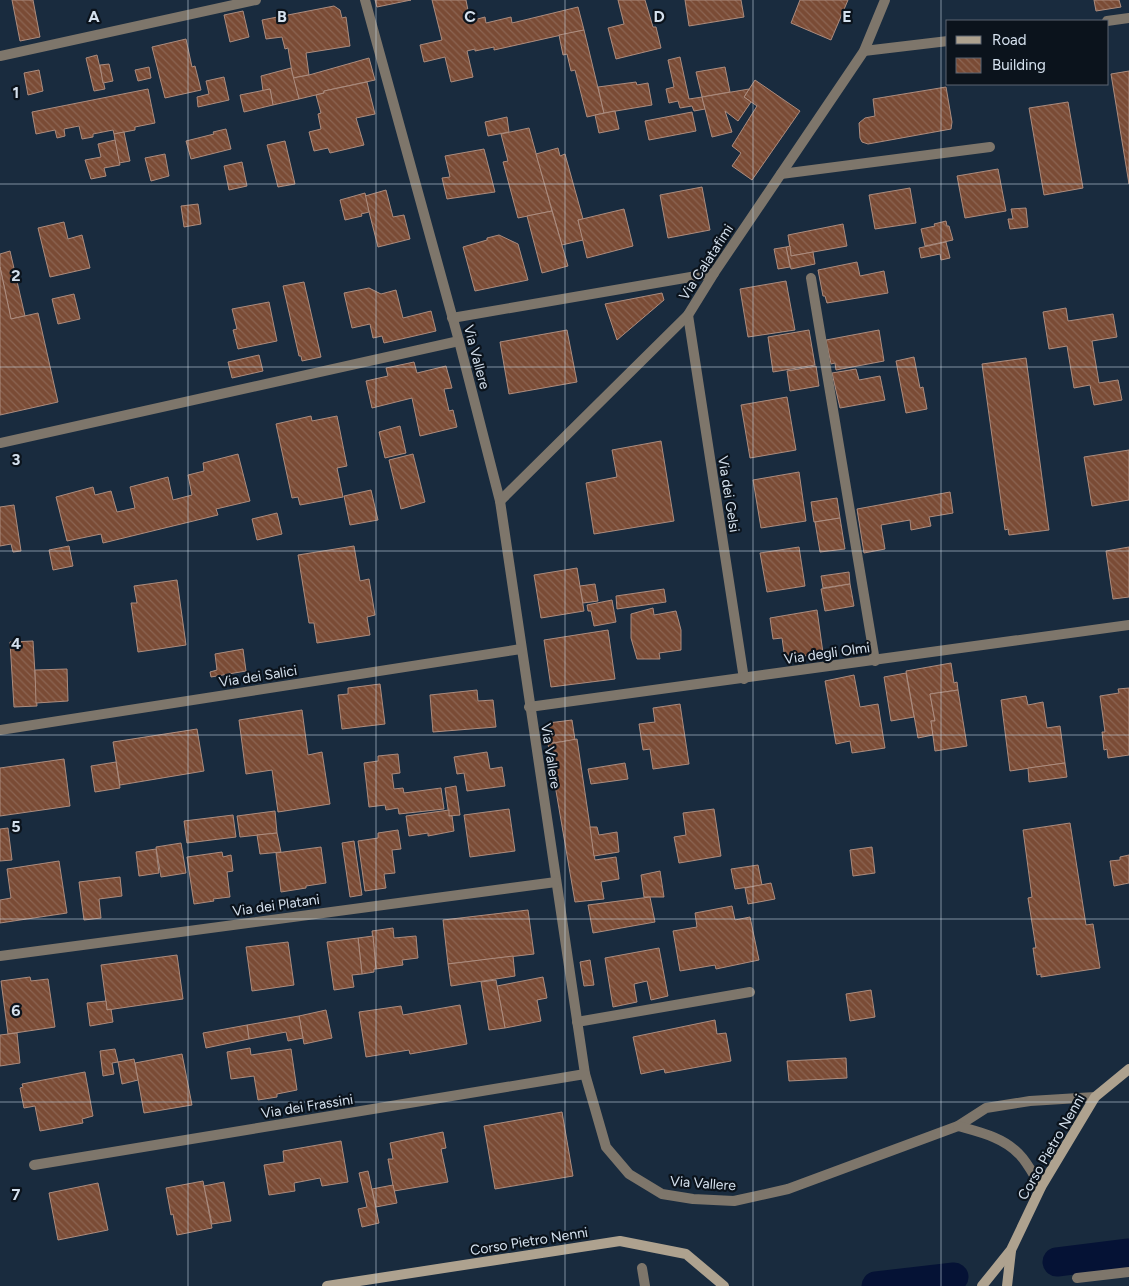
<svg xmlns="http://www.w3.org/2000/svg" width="1129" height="1286" font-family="Figtree,sans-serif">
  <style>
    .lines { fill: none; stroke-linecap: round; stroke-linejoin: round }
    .canal { stroke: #051235; stroke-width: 29 }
    .building { fill: url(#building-back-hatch); stroke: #ac8c7e }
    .service { stroke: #7e766b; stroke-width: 10 }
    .minor { stroke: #7e766b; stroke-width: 10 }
    .secondary { stroke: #aea28f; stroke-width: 10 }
    .grid { fill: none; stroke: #d5e1ee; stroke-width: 1; stroke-opacity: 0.55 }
    .labels { text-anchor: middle; stroke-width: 4.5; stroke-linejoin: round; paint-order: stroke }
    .street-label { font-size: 14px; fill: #d5e1ee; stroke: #0b131c }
    .grid-label { font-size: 16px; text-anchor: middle; font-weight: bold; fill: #d5e1ee; stroke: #0b131c; stroke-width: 4.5; stroke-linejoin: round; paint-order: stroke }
  </style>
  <defs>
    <pattern id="building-back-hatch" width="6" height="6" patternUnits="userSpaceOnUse" patternTransform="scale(1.25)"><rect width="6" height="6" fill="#7a4b35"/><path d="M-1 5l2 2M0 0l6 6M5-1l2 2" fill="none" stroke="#8c6553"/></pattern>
  </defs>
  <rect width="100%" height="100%" fill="#192b3e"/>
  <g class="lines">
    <!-- canal -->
    <g class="canal">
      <path d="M1057,1262L1129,1253"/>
      <path d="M876,1286L954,1277"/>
    </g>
  </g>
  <!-- building -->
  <g class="building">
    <path d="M12,0H33L40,37L20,41Z"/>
    <path d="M375,0H411L377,7Z"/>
    <path d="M432,0H466L470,21L485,17L486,23L511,17L512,23L578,7L584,30L494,50V47L475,51V49L467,51L473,77L451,82L445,57L424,62L420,45L442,40Z"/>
    <path d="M618,0H645L653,27H656L661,48L616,59L608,28L624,24Z"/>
    <path d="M685,0H741L744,17L689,26Z"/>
    <path d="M800,0H848L831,40L791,23Z"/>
    <path d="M1094,0H1119L1121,7L1096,11Z"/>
    <path d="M334,6L340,10L342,18L346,17L350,46L306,53L309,75L293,78L288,48L285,49L282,37L266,39L262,20Z"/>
    <path d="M243,11L249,37L230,42L224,15Z"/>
    <path d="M584,30L604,113L587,117L575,70L571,71L567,54L563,55L559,35Z"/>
    <path d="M186,39L192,67L195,66L201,90L165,98L152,47Z"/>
    <path d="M97,55L105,89L94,91L86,58Z"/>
    <path d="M680,57L689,99L702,97L705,109L694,111L692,106L680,108L678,101L669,103L666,89L674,87L668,60Z"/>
    <path d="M369,58L375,80L324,91V93L299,99L293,78L309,75Z"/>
    <path d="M109,64L113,81L103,83L100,65Z"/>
    <path d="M149,67L151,78L138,81L135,70Z"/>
    <path d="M725,67L730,92L702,97L696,72Z"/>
    <path d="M291,68L299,99L273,105L270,89L263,91L261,76Z"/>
    <path d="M39,70L43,91L28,95L24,73Z"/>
    <path d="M1129,71V184L1111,74Z"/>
    <path d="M224,77L229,100L198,107L197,97L209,94L206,81Z"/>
    <path d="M755,80L800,111L752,180L732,166L741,153L732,146L757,106L744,97Z"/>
    <path d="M367,82L375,114L356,118L364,145L330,153L328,148L314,151L309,132L321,129L318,114L321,113L316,95L324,93V91Z"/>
    <path d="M636,82L637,85L648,83L652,105L604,113L598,87Z"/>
    <path d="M946,87L952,122L951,129L868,144L862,142L860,138L859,123L865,118L875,116L873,99Z"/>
    <path d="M148,89L155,123L135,127V130L114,134L113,130L93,134V137L82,139L79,126L64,129L65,136L57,138L55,130L36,134L32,112Z"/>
    <path d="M270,89L273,105L244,112L240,95Z"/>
    <path d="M749,89L744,97L751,102L738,121L725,111L732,132L712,137L702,97Z"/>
    <path d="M1068,102L1083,188L1044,195L1029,108Z"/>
    <path d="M615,111L619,129L599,133L595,115Z"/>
    <path d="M692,112L696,131L649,140L645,121Z"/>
    <path d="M507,117L509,132L488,136L485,122Z"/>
    <path d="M529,128L552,211L518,218L503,162L508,161L501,134Z"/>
    <path d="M226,129L231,149L191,159L186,141L214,134L213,132Z"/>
    <path d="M124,132L130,161L119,163L114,134Z"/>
    <path d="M115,140L120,165L104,168L106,176L91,179L85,160L101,157L98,144Z"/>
    <path d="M285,141L295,184L278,187L267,145Z"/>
    <path d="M558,148L560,156L565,154L583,219L578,220L583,240L562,245L536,154Z"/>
    <path d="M484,149L495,192L447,199L442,178L450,177L445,156Z"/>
    <path d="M165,154L169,176L151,181L145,158Z"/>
    <path d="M242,162L247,186L229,190L224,166Z"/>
    <path d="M998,169L1006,211L965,218L957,176Z"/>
    <path d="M702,187L710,230L668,238L660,195Z"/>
    <path d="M910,188L916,223L875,229L869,195Z"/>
    <path d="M386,190L393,217L404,215L410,239L378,247L365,196Z"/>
    <path d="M365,193L369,212L361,214L362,216L345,220L340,200Z"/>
    <path d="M198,204L201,224L184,227L181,206Z"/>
    <path d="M1026,208L1028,227L1010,229L1008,219H1013L1011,209Z"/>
    <path d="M624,209L633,246L587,258L578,220Z"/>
    <path d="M552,211L568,266L542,273L527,216Z"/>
    <path d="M946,221L947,226H949L953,240L925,246L921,229L935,226L934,224Z"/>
    <path d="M64,222L68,239L82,235L90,268L50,277L38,228Z"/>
    <path d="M843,224L847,246L791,256L788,235Z"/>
    <path d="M499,235L518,244L528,280L475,291L463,247L487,240V238Z"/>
    <path d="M946,242L950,258L941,260L940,254L921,258L919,248Z"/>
    <path d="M790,246L791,256L813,252L815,264L791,269L786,247Z"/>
    <path d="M786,247L790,267L778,269L774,249Z"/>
    <path d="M10,251L25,316L11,319L0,267V254Z"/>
    <path d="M857,262L860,276L884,271L888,293L827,303L825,296H823L818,270Z"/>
    <path d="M0,267L11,319L38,313L58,402L0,415Z"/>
    <path d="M786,281L795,330L748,337L740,289Z"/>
    <path d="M304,282L321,357L302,361L301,356H299L283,286Z"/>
    <path d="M369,288L381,294L396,290L403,318L431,311L436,331L384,343L382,336L373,338L370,324L352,328L344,293Z"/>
    <path d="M662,293L664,300L617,340L605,304Z"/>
    <path d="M74,294L80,319L58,324L52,299Z"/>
    <path d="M269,302L277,341L238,349L233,330L237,329L232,309Z"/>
    <path d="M1066,308L1068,321L1113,314L1117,337L1092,341L1099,383L1118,380L1122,400L1094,405L1090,385L1074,388L1067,346L1049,349L1043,312Z"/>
    <path d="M567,330L577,382L509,394L500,342Z"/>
    <path d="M809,330L815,365L773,372L768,337Z"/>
    <path d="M879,330L884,361L836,370L835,363L831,364L826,340Z"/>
    <path d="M259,355L263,371L232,378L228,362Z"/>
    <path d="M914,357L920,388L923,387L927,409L906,413L896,361Z"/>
    <path d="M1026,358L1049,530L1009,535L1008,529L1005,530L982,364Z"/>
    <path d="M414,362L417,373L446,366L452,388L444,389L449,411L453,410L457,427L420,436L412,398L372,408L366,381L388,376L386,368Z"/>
    <path d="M816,366L819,386L790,391L787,371Z"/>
    <path d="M856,369L859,380L880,376L885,400L840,408L832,373Z"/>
    <path d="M787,397L796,450L750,458L741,405Z"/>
    <path d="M311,416L312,421L337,416L347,466L337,468L343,497L300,505L298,497L292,498L276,424Z"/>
    <path d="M400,426L406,453L385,458L379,432Z"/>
    <path d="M661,441L674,521L594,534L586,483L617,477L612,450Z"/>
    <path d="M1129,450V500L1092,506L1084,457Z"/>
    <path d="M238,454L250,501L216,509L218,515L103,543L101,534L67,541L56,497L93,487L95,495L111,491L117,512L135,508L130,487L168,477L173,500L192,495L188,475L204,471L203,463Z"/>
    <path d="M413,454L425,502L401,509L389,460Z"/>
    <path d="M799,472L806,521L761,528L753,480Z"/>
    <path d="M371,490L378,520L350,525L344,496Z"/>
    <path d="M950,492L953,513L929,517L931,526L911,530L910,520L881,525L885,549L864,553L857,509Z"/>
    <path d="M837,498L840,518L814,522L811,502Z"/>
    <path d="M14,505L21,551L13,552L11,544L0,546V507Z"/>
    <path d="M277,513L282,534L257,540L252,519Z"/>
    <path d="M840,518L845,549L820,552L815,522Z"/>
    <path d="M69,546L73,566L53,570L49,550Z"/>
    <path d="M354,546L360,581L369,579L375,615L367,617L370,635L317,643L314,623H309L298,555Z"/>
    <path d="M799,547L805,586L767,592L760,553Z"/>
    <path d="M1129,547V597L1113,599L1106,551Z"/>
    <path d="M577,568L584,611L541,618L534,575Z"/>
    <path d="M849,572L850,584L823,588L821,576Z"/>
    <path d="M177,580L186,645L138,652L131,603H137L134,586Z"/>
    <path d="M595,584L598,601L583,603L580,586Z"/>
    <path d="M850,584L854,606L825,611L821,589Z"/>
    <path d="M664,589L666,602L617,609L616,596Z"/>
    <path d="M612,600L616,622L594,626L591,611H588L587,605Z"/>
    <path d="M653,608L654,615L676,611L681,630V650L659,653L660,659H637L631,638V614Z"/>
    <path d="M817,610L823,653L785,659L782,638L773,639L770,618Z"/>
    <path d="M608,630L615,679L551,687L544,640Z"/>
    <path d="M33,641L37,706L14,707L10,642Z"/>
    <path d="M243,649L246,671L211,677L210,672L217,670L215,654Z"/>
    <path d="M951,663L954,683L957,682L958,690L930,694L935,721H931L933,735L918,738L906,671Z"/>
    <path d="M67,669L68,701L36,703L35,670Z"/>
    <path d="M906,673L914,717L891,721L884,677Z"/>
    <path d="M854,675L860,707L878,704L885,748L852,753L850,741L836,744L825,681Z"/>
    <path d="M380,684L385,724L342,729L338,695L348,694V688Z"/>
    <path d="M1129,688V755L1108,758L1107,749L1104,750L1102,732H1105L1100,696L1119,693L1118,689Z"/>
    <path d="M477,690L478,701L493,700L496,727L433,732L430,695Z"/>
    <path d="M958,690L967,746L935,751L931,721H935L930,694Z"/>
    <path d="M1026,696L1028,705L1043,702L1047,728L1060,726L1065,763L1010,771L1001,700Z"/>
    <path d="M680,704L689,764L653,769L650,749L643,750L639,724L655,722L653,708Z"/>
    <path d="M302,710L308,755L322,752L330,804L278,812L272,770L246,774L239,720Z"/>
    <path d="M572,720L575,740L551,743L548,723Z"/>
    <path d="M197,729L204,771L120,785L113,742Z"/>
    <path d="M577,739L595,860L616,857L619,879L601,882L604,899L575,902L548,744Z"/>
    <path d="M487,752L490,769L502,767L505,786L467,791L464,773L457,774L454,757Z"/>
    <path d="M398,754L400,773L392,774L394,789L403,788L404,793L441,788L444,809L399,814L398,808L386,810L385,805L369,807L364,763L378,761V756Z"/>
    <path d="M64,759L70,806L0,816V768Z"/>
    <path d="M116,762L120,788L95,792L91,766Z"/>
    <path d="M625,763L628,779L591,784L588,769Z"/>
    <path d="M1065,763L1067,777L1029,782L1028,768Z"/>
    <path d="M456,786L460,815L449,816L445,788Z"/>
    <path d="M509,809L515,851L470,857L464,815Z"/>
    <path d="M714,809L721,856L679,863L674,837L686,835L683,813Z"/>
    <path d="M449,810V816H452L454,831L428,836V833L409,836L406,816Z"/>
    <path d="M275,811L277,833L240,837L237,816Z"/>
    <path d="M233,815L236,837L187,843L184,821Z"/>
    <path d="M1070,823L1086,925L1093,924L1100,968L1041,977V974L1037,975L1033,948H1036L1028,898L1032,897L1023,830Z"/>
    <path d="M590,827H597L599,835L617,832L619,852L594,856Z"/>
    <path d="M8,828L12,860L0,861V829Z"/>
    <path d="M398,830L401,849L392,850L395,873L384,874L386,888L365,891L358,841L378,838V833Z"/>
    <path d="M277,833L281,852L260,854L257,835Z"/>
    <path d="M354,841L362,895L350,897L342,843Z"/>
    <path d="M181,843L186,873L161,877L156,847Z"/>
    <path d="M321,847L326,883L306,886V888L281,892L276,853Z"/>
    <path d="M872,847L875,873L853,876L850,850Z"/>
    <path d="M156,849L159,873L139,876L136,852Z"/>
    <path d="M222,852L223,857L231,855L233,871L227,872L230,897L213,899L214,901L194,904L187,857Z"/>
    <path d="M1129,855V883L1114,886L1110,861L1120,860V857Z"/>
    <path d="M59,861L67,913L0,923V900L11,898L7,869Z"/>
    <path d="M758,865L762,885L735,889L731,869Z"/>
    <path d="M660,871L664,897H644L641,875Z"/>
    <path d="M120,877L122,896L99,899L101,918L84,920L79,882Z"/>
    <path d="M771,883L775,899L748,904L745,888Z"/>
    <path d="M650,897L655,922L593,933L588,905Z"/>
    <path d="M732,906L735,920L750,917L759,960L716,969L715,965L680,971L673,931L697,927L695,913Z"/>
    <path d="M528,910L534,954L448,964L443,920Z"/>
    <path d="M393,928L394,938L416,936L418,958L402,960L403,965L376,969L372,931Z"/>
    <path d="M373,936L376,969H374V972L362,974L358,938Z"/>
    <path d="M358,938L362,974L352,975L354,987L334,990L327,942Z"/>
    <path d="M288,942L294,985L252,991L246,947Z"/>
    <path d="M659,948L668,996L651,1000L647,981L634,984L637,1002L613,1007L605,958Z"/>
    <path d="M177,955L183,999L107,1010L101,965Z"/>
    <path d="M513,956L515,976L451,986L448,964Z"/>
    <path d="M590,960L594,985L584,986L580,962Z"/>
    <path d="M30,977L31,981L48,979L55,1027L8,1034L1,981Z"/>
    <path d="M543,977L547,998L537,1000L541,1021L505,1028L497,986Z"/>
    <path d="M496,980L505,1028L489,1030L481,982Z"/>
    <path d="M871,990L875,1017L850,1021L846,994Z"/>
    <path d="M106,1001L107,1010L111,1009L113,1022L90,1026L87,1003Z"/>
    <path d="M460,1005L467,1044L410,1054L409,1050L366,1057L359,1012L401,1006L403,1015Z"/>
    <path d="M326,1010L332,1038L304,1044L299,1016Z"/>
    <path d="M299,1016L303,1038L288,1041L286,1032L249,1039L247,1025Z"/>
    <path d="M715,1020L717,1034L726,1033L731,1061L665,1073L664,1069L641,1074L633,1037Z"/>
    <path d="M247,1025L249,1039L206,1048L203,1033Z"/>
    <path d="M17,1033L20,1063L0,1066V1035Z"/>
    <path d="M250,1048L251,1055L291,1049L297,1090L277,1094V1097L258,1100L254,1076L231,1079L227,1052Z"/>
    <path d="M115,1049L118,1062L112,1063L114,1074L103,1076L100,1051Z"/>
    <path d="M182,1054L192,1105L144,1113L135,1063Z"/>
    <path d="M846,1058L847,1078L789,1081L787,1061Z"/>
    <path d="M134,1059L138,1080L122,1084L118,1062Z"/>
    <path d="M85,1072L93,1116L82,1119L83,1123L40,1131L35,1106L24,1108L20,1088L23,1087L22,1084Z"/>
    <path d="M562,1112L573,1176L495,1189L484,1126Z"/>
    <path d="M443,1132L446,1148L441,1149L448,1182L394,1191L388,1159H393L390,1143Z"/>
    <path d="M341,1141L348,1182L322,1186L320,1178L294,1183L295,1191L269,1195L264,1165L284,1162L283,1151Z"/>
    <path d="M368,1171L379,1223L362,1227L358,1209L367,1207L359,1173Z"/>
    <path d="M203,1181L212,1228L177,1235L173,1214L171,1215L166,1188Z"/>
    <path d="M224,1182L231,1221L212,1224L204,1186Z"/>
    <path d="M98,1183L108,1230L58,1240L49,1193Z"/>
    <path d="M393,1185L397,1203L376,1207L372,1189Z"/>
  </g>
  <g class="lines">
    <!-- service -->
    <g class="service">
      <path d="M577,1022L750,992"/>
      <path d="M642,1268L645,1286"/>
      <path d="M1077,1278L1129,1272"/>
    </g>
    <!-- minor -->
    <g class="minor">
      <path d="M365,0L459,341L500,501L585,1074L606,1147L629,1174L662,1194L693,1199L734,1201L788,1189L958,1126L986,1108L1030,1101L1095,1097"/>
      <path d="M1107,21L1129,18"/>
      <path d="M864,51L948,41"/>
      <path d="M0,56L256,0"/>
      <path d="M781,174L990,147"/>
      <path d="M811,278L875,661"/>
      <path d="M688,315L744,679"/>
      <path d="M452,318L714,273"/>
      <path d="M0,443L459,341"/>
      <path d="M500,501L688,315L714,273L864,51L885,0"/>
      <path d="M529,707L1129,625"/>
      <path d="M0,730L521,649"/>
      <path d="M0,956L556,882"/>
      <path d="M958,1126C979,1132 1003,1137 1019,1154C1028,1163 1034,1176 1041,1187"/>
      <path d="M34,1165L585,1074"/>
    </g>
    <!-- secondary -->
    <g class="secondary">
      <path d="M327,1286L620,1241L686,1254L724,1286"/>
      <path d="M982,1286L1011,1250L1041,1187L1095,1097L1129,1069"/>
      <path d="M1007,1286L1011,1251"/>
    </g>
  </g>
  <!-- grid -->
  <path class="grid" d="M188,0V1286M376,0V1286M565,0V1286M753,0V1286M941,0V1286M0,184H1129M0,367H1129M0,551H1129M0,735H1129M0,919H1129M0,1102H1129"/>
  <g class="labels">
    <!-- street labels -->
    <g class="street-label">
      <text transform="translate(706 262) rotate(-57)" y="5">Via Calatafimi</text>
      <text transform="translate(477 357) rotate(75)" y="5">Via Vallere</text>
      <text transform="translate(729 494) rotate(81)" y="5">Via dei Gelsi</text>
      <text transform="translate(827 653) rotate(-8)" y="5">Via degli Olmi</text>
      <text transform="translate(258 676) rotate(-9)" y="5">Via dei Salici</text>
      <text transform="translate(551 756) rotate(81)" y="5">Via Vallere</text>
      <text transform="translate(276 905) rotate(-8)" y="5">Via dei Platani</text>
      <text transform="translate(307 1106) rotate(-9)" y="5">Via dei Frassini</text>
      <text transform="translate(1051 1147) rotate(-60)" y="5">Corso Pietro Nenni</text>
      <text transform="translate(703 1183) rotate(4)" y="5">Via Vallere</text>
      <text transform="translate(529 1241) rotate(-9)" y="5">Corso Pietro Nenni</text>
    </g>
  </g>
  <g class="grid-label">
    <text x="94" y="22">A</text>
    <text x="282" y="22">B</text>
    <text x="470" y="22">C</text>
    <text x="659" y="22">D</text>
    <text x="847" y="22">E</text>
    <text x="16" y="98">1</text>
    <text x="16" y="281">2</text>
    <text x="16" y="465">3</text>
    <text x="16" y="649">4</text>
    <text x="16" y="832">5</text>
    <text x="16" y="1016">6</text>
    <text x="16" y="1200">7</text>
  </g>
  <!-- legend -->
  <rect x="946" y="20" width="162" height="65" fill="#0b131c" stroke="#5c6570"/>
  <rect x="956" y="36" width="25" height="8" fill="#aea28f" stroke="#5c6570"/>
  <text x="992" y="45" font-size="15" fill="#d5e1ee">Road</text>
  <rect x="956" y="58" width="25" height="15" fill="url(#building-back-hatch)" stroke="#5c6570"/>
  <text x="992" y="70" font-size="15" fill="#d5e1ee">Building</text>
</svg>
